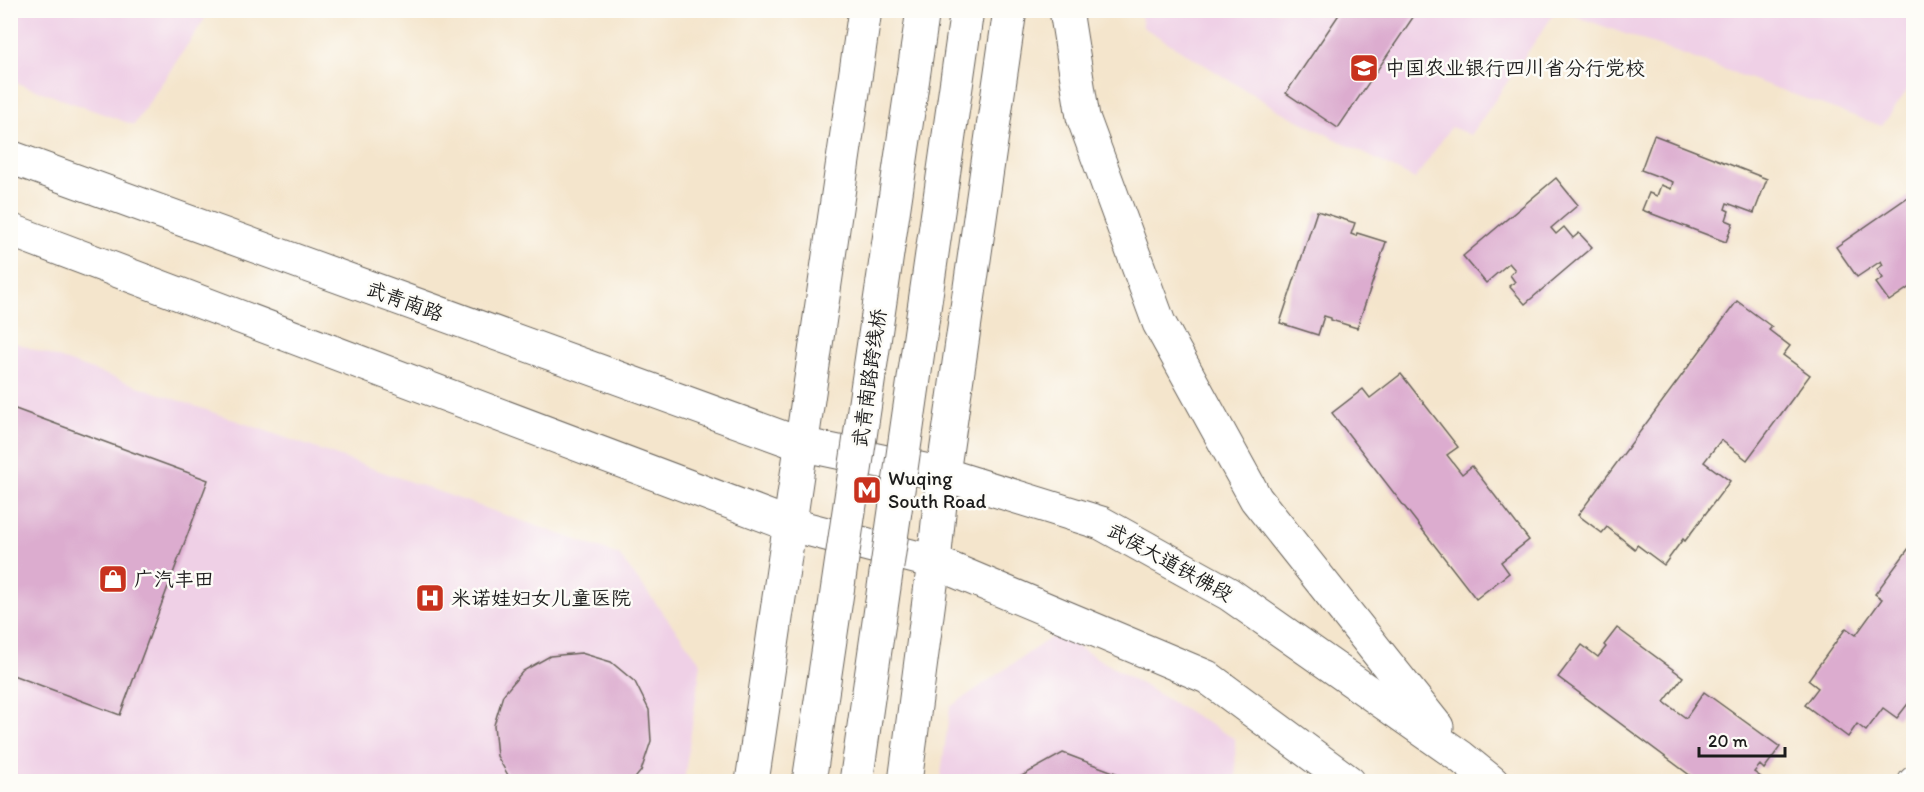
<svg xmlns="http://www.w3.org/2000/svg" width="1924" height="792" font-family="Itim,'LXGW WenKai TC',sans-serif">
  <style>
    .built { fill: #efd0e6 }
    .building { fill: #dcaccf }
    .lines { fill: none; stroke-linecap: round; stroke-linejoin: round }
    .minor-casing { stroke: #68625a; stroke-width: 32 }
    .primary-casing { stroke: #68625a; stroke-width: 35 }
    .minor { stroke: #fff; stroke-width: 30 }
    .primary { stroke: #fff; stroke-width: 33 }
    .primary-bridge-casing { stroke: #68625a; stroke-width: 35; stroke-linecap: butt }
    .primary-bridge { stroke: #fff; stroke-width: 33 }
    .labels { text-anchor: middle; stroke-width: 5; stroke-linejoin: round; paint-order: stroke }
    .poi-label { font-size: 20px; fill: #1c1c1c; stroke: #fdfcf7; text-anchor: start }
    .street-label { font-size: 20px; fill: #1c1c1c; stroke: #fdfcf7 }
  </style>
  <rect width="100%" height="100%" fill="#fdfcf7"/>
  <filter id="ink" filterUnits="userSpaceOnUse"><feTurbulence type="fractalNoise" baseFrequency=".0167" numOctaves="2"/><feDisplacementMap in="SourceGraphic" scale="12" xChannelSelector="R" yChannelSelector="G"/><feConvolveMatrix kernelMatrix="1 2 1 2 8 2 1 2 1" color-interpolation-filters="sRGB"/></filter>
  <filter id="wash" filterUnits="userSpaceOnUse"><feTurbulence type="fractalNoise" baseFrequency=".008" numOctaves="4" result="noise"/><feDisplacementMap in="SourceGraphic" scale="24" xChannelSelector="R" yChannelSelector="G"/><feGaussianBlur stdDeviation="1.35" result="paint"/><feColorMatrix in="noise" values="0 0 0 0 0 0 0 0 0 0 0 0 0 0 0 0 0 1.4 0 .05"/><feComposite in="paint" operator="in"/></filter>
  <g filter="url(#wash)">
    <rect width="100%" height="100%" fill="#f4e5cc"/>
    <!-- built -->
    <g class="built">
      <path d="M11,10H210V11L134,125L11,81Z"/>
      <path d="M1140,11H1556L1471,135L1451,127L1415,179L1278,110L1143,27Z"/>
      <path d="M1561,11H1913V82L1882,126Z"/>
      <path d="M10,341L619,555L701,663L684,781H11Z"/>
      <path d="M1056,634L1235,739L1236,781L940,782L950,707Z"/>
    </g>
    <g id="blocks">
      <!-- building -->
      <g class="building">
        <path d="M1342,10H1418L1338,128L1286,93Z"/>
        <path d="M1654,135L1767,179L1754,213L1727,203L1725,209L1729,211L1726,220L1733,223L1726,242L1642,210L1649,193L1657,196L1661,185L1671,189L1673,182L1641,170Z"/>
        <path d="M1556,178L1578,205L1551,228L1556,234L1564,227L1573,238L1579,233L1592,247L1525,304L1509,286L1515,282L1510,275L1515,270L1509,263L1486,283L1463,256Z"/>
        <path d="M1914,193V284L1889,301L1876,283L1883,278L1877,269L1883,265L1881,261L1857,277L1836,247Z"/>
        <path d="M1317,211L1355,223L1351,234L1356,236L1357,233L1386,242L1357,328L1331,320V318L1324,316L1318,335L1280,323Z"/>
        <path d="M1737,301L1772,327L1769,330L1790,346L1783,355L1810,375L1747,460L1721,440L1704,462L1730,481L1685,541L1683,539L1664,565L1637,545L1635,549L1607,527L1602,533L1578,515Z"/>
        <path d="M1401,374L1458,447L1447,455L1462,474L1472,466L1529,540L1501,562L1509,573L1476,599L1332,413L1363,389L1370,398Z"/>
        <path d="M10,407L208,480L120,715L10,674Z"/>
        <path d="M1912,544L1914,545V696L1897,718L1883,708L1866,731L1857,724L1848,737L1805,705L1818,688L1808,680L1846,628L1856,635L1882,599L1875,594Z"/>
        <path d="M1617,628L1683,677L1664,702L1686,718L1704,692L1780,747L1764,769L1760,765L1754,772L1768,782H1699L1558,677L1582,645L1598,657L1606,647L1604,645Z"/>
        <path d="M581,653L611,662L635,682L649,710L651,741L641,771L632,782H512L497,756L494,725L503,695L523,671L550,656Z"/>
        <path d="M1063,753L1137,781V782H1011Z"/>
      </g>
    </g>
  </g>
  <g filter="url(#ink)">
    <use href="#blocks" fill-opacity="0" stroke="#68625a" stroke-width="1.5"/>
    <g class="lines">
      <!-- minor casing -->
      <g class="minor-casing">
        <path id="minor" d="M1913,782L1914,781"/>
      </g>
      <!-- primary casing -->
      <g class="primary-casing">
        <g id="primary">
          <path d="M1066,10L1083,117L1159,323L1256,499L1437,727"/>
          <path d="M10,157L800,444L943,474L1101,523L1229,594L1461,757L1492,782"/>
          <path d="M10,230L788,524L934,562L1207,677L1349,782"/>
          <path d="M752,782L865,10"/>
          <path d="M905,782L934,562L943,474L1010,10"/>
        </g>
      </g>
      <!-- minor -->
      <use href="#minor" class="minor"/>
      <!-- primary -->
      <use href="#primary" class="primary"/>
      <!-- primary-bridge casing -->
      <g class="primary-bridge-casing">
        <g id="primary-bridge">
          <path d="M809,782L923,10"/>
          <path d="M856,782L967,10"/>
        </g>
      </g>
      <!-- primary-bridge -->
      <use href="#primary-bridge" class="primary-bridge"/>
    </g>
  </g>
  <!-- icons -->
  <defs>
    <g id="school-square" transform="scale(1.5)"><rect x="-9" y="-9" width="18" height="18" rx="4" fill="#c8321e" stroke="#fdfcf7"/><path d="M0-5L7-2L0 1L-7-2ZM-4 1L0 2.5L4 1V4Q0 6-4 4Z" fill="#fff"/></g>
    <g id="metro-square" transform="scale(1.5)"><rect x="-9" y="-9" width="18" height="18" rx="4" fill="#c8321e" stroke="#fdfcf7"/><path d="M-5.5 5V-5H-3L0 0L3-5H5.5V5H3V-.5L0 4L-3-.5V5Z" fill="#fff"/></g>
    <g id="shop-square" transform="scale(1.5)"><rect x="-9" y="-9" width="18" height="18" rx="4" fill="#c8321e" stroke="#fdfcf7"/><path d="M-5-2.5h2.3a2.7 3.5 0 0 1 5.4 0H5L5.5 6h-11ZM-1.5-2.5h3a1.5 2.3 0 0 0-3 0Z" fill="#fff"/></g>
    <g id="hospital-square" transform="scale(1.5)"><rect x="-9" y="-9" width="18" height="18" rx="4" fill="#c8321e" stroke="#fdfcf7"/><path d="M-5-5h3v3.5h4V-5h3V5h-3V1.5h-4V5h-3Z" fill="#fff"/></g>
  </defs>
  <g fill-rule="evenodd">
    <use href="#school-square" x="1364" y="68"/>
    <use href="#metro-square" x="867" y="490"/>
    <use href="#shop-square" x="113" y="579"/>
    <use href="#hospital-square" x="430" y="598"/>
  </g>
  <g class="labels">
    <!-- poi labels -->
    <g class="poi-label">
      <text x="1385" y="75">中国农业银行四川省分行党校</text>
      <text x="888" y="485">Wuqing<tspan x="888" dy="23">South Road</tspan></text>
      <text x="134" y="586">广汽丰田</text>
      <text x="451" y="605">米诺娃妇女儿童医院</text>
    </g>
    <!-- street labels -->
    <g class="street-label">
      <text transform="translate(405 301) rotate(20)" y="7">武青南路</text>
      <text transform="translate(869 378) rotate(-82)" y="7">武青南路跨线桥</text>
      <text transform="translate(1170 562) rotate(29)" y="7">武侯大道铁佛段</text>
    </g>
  </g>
  <!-- margin -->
  <rect width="1924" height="792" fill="none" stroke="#fdfcf7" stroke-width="36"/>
  <!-- scale -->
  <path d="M1699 747v9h86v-9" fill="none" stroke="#1c1c1c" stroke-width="3"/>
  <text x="1708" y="747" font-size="18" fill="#1c1c1c" stroke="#fdfcf7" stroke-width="4.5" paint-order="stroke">20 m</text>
</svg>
